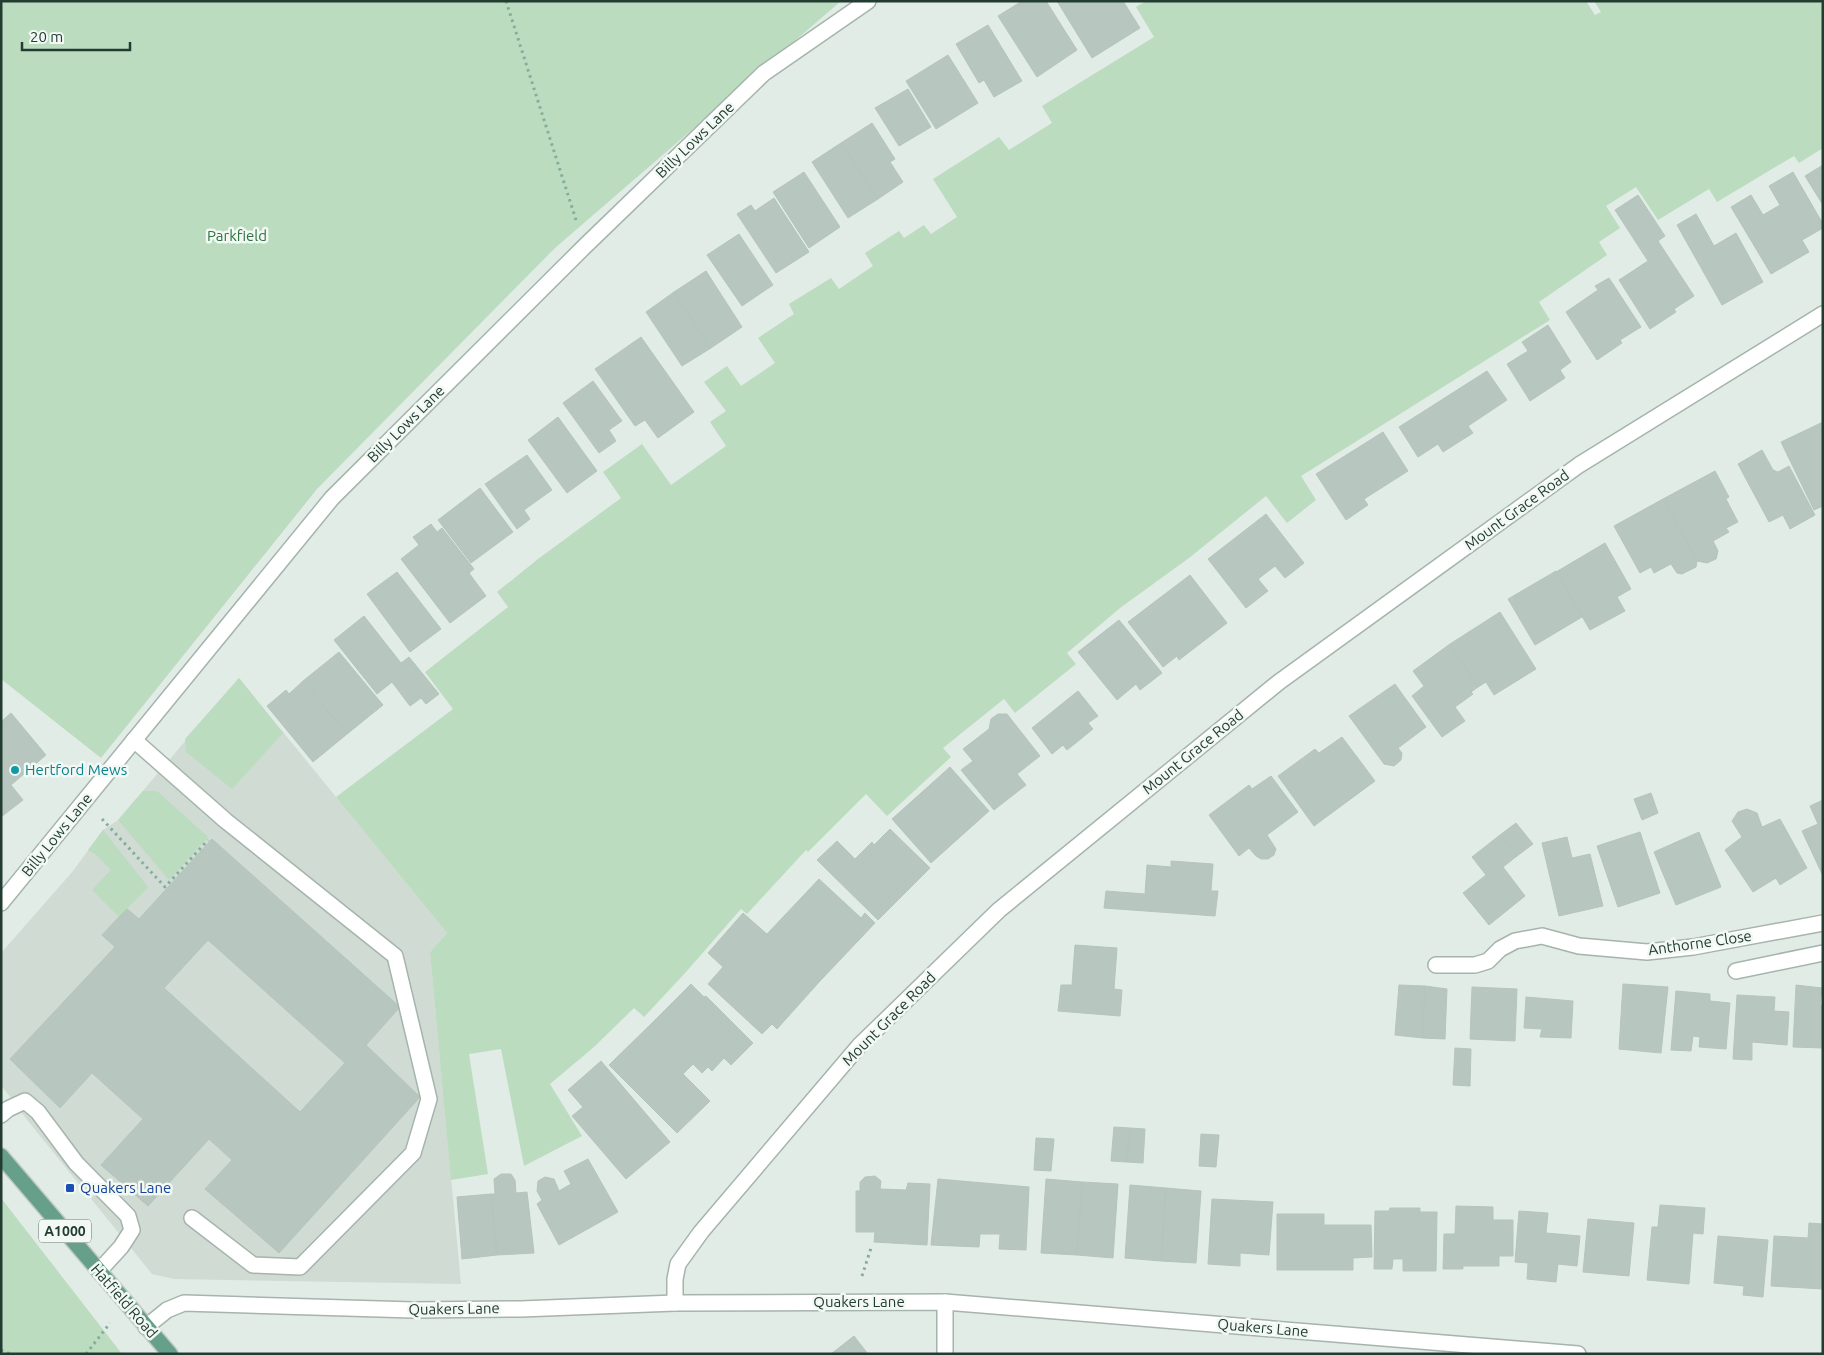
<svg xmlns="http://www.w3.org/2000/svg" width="1824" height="1355" font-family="Ubuntu,sans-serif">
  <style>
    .built { fill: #d0dbd4 }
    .green { fill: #bbdcbf }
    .building { fill: #b7c6be; stroke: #b4c5bc; fill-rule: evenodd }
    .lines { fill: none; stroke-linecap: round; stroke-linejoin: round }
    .minor-casing { stroke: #a5b4ac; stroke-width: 18 }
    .major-casing { stroke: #c1c8c6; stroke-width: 18 }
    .path { stroke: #83ae9b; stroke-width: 3; stroke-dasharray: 2.5 4; stroke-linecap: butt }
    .minor { stroke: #fff; stroke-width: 15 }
    .major { stroke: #67a08a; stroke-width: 15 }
    .culture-dot { fill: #0f9aa8; stroke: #f2f8f4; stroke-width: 2 }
    .transit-dot { fill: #1a4fb4; stroke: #f2f8f4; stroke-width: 2 }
    .labels { text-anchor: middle; stroke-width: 5; stroke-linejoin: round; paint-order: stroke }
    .shield { fill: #f2f8f4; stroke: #60746c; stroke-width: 1 }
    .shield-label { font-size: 14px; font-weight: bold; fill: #223c32 }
    .street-label { font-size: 15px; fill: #223c32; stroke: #f2f8f4 }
    .park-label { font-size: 15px; fill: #2d723f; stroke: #f2f8f4 }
    .culture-label { font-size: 15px; fill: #0d838f; stroke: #f2f8f4; text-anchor: start }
    .transit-label { font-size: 15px; fill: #164399; stroke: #f2f8f4; text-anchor: start }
  </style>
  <rect width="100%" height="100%" fill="#e2ece6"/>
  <!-- built -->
  <path class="built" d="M239,678L447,933L430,952L461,1284L174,1279L152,1274L28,1121L1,1085V953L73,871L103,830L118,820Z"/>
  <!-- green -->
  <g class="green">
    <path d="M1,1H841L555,248L317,489L101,758L1,679Z"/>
    <path d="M1146,1H1586L1595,15L1601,12L1594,1H1823V148L1799,163L1794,156L1717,202L1709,189L1658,220L1636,187L1606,206L1620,228L1599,242L1607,255L1539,302L1550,320L1301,476L1316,500L1287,523L1266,496L1189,558L1120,608L1067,653L1076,664L1015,713L1004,699L943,748L951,757L887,816L866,794L808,852L806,850L747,914L741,909L686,972L644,1017L634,1008L594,1047L550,1084L582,1136L524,1166L501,1049L469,1054L488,1174L451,1180L430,952L447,933L336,797L453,709L425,672L508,607L497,592L538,559L621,498L603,472L642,444L671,485L726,446L710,422L726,411L704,382L727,366L741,386L775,363L758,338L794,314L789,304L831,278L839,289L873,266L865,253L899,231L904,238L924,225L931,234L957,217L933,179L999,137L1009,150L1052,123L1042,106L1154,37L1136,7Z"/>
    <path d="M239,678L283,733L232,789L186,752L185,739Z"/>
    <path d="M143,791H157L208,837L169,880L118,820Z"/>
    <path d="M103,830L148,887L119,917L92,890L111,870L96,855L88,850Z"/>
    <path d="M1,1198L122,1354H1Z"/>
  </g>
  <!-- building -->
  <g class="building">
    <path d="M1022,1H1046L1077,50L1037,77L998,16Z"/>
    <path d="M1057,1H1123L1140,28L1092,58Z"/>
    <path d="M988,25L1022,81L994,97L984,80L979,83L956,44Z"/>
    <path d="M948,55L978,103L936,129L906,81Z"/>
    <path d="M908,89L931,127L899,146L875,108Z"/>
    <path d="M872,123L895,159L890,162L903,182L878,199L841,143Z"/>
    <path d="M841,143L878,199L848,218L812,162Z"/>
    <path d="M1823,165V205L1805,176Z"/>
    <path d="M804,172L840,227L809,248L773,192Z"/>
    <path d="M1793,172L1823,224V228L1802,240L1809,252L1771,274L1731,207L1751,195L1763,215L1780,205L1769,186Z"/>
    <path d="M1638,195L1665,236L1658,241L1694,296L1674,309L1676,312L1650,329L1619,280L1648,261L1615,210Z"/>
    <path d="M774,198L809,252L776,273L737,214L751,205L755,211Z"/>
    <path d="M1696,214L1714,246L1736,233L1763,282L1722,305L1677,225Z"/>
    <path d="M739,234L773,285L742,306L707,255Z"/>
    <path d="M706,271L742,327L711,348L674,292Z"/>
    <path d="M1609,278L1641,327L1620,340L1622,343L1597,360L1566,312L1598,290L1595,286Z"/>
    <path d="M674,292L711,348L682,366L646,312Z"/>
    <path d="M1548,325L1571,362L1560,370L1565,378L1530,401L1507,364L1528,351L1522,342Z"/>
    <path d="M641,337L694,412L658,438L645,420L635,426L595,369Z"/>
    <path d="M1487,371L1507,400L1468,426L1473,433L1443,452L1438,444L1418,457L1399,427Z"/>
    <path d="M593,381L622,421L609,430L616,441L599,453L563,403Z"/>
    <path d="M558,417L597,471L567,493L528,440Z"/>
    <path d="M1823,422V506L1814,510L1781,442Z"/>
    <path d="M1383,432L1408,471L1364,499L1368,505L1346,520L1316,474Z"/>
    <path d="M1762,450L1773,470L1778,472L1789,466L1815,515L1790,529L1783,515L1769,522L1738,464Z"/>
    <path d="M527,455L552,490L524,510L530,519L517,529L485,484Z"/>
    <path d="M1715,471L1729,497L1726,499L1738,522L1726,528L1729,532L1713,541L1718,551L1716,559L1707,563L1697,561L1663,499Z"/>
    <path d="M480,488L513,532L471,563L438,520Z"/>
    <path d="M1663,499L1697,561L1696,567L1682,574L1677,573L1671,564L1654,573L1651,567L1640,573L1614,526Z"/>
    <path d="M1266,514L1304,563L1285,578L1275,566L1258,579L1268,591L1246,608L1208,559Z"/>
    <path d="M431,524L437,532L442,528L474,569L469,573L486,596L450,623L401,559L419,545L413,537Z"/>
    <path d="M1605,543L1631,589L1617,597L1625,611L1590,630L1556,572Z"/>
    <path d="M1556,571L1582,617L1535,645L1508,599Z"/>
    <path d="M397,572L441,629L410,652L367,594Z"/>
    <path d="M1190,575L1227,623L1179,660L1177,656L1163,667L1128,622Z"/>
    <path d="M1500,612L1536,669L1494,695L1486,682L1478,687L1450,644Z"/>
    <path d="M364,616L401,663L409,657L439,694L426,704L421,698L410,706L392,682L377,694L334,640Z"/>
    <path d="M1119,620L1162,673L1140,690L1136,684L1117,700L1078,652Z"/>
    <path d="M1450,644L1478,687L1471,692L1473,694L1455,707L1465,721L1442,737L1412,696L1424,686L1413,671Z"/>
    <path d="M339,652L383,705L347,734L303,681Z"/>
    <path d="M303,681L347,734L313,762L267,706L286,690L289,694Z"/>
    <path d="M1395,684L1426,727L1398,748L1402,753L1401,760L1394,766L1384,764L1349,716Z"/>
    <path d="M1078,691L1098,716L1088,723L1093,729L1067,750L1063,745L1052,754L1032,728Z"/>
    <path d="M11,713L46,755L11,785L23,800L1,817V720L2,721Z"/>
    <path d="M998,714H1007L1040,756L1017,774L1026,785L994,810L961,770L973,761L963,749L989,729L991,719Z"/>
    <path d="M1342,737L1375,781L1314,826L1278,776L1315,749L1319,753Z"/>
    <path d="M950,767L989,811L931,863L892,819Z"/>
    <path d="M1271,776L1298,812L1267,835L1276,849L1274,855L1268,859H1261L1256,856L1249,848L1239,856L1209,815L1249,785L1252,789Z"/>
    <path d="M1651,793L1658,813L1642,820L1634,799Z"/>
    <path d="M1823,800V876L1802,831L1818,824L1810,806Z"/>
    <path d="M1747,809L1757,813L1762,827L1780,819L1807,868L1780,885L1776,878L1753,892L1725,850L1742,837L1732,821L1738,812Z"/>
    <path d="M1516,823L1533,844L1517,856L1500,835Z"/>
    <path d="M890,829L930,868L878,920L817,860L837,841L855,859L872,842L874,845Z"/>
    <path d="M1640,832L1660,893L1618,907L1597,846Z"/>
    <path d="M1699,832L1721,887L1676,905L1654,852Z"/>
    <path d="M1500,835L1517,856L1503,867L1525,896L1489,925L1463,893L1486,875L1472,857Z"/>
    <path d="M1567,837L1572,858L1590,854L1603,906L1559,916L1542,843Z"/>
    <path d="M212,839L400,1007L366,1045L420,1097L279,1253L205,1189L232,1160L209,1139L148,1206L101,1165L143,1119L92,1073L60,1108L10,1059L115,947L102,935L119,917L127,909L139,919ZM208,940L345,1063L300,1112L164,988Z"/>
    <path d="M1171,861L1213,864L1211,891H1218L1215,916L1104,908L1106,891L1145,894L1147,865L1171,867Z"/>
    <path d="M819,879L861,918L865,913L875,923L820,981L767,934Z"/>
    <path d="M743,913L820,981L777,1029L772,1024L762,1034L708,984L723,967L708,953Z"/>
    <path d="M1075,945L1117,948L1114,989L1122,990L1120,1016L1058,1011L1061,985H1072Z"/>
    <path d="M691,984L704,997L706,996L753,1043L731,1065L724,1058L712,1071L708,1067L702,1073L652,1023Z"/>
    <path d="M1623,984L1668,987L1661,1053L1619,1049Z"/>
    <path d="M1399,985L1425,986L1423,1038L1395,1035Z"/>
    <path d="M1796,985L1822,988L1820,1005H1823V1048L1793,1047Z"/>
    <path d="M1425,986L1447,989L1445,1039L1423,1038Z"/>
    <path d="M1472,987L1517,989L1515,1041L1470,1039Z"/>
    <path d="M1676,991L1710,994V1001L1730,1003L1726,1049L1699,1047L1700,1037L1693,1036L1691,1051L1671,1050Z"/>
    <path d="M1737,995L1775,997L1774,1011L1789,1012L1787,1045L1752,1042V1060L1733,1059Z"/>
    <path d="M1526,997L1573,1001L1571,1038L1540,1037L1542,1029L1524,1028Z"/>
    <path d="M652,1023L693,1064L683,1074L710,1101L677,1133L609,1065Z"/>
    <path d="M1455,1048L1471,1049L1470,1086L1453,1085Z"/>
    <path d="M601,1061L670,1142L626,1179L572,1116L583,1107L568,1090Z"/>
    <path d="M1114,1127L1130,1128L1127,1162L1111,1161Z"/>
    <path d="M1130,1128L1145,1129L1143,1163L1127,1162Z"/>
    <path d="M1201,1134L1219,1135L1216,1167L1199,1166Z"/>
    <path d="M1036,1138L1054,1139L1051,1171L1034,1170Z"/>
    <path d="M588,1159L618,1212L559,1245L537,1204L542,1200L537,1191L538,1181L545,1177L554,1179L559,1191L571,1184L564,1171Z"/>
    <path d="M501,1174H511L515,1180L516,1193L527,1192L534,1253L497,1255L491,1194H495L494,1179Z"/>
    <path d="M875,1176L881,1181L880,1189L906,1190L908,1183L930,1184L927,1245L874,1242L875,1232H856V1191H860V1182L865,1177Z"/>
    <path d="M938,1179L1029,1187L1026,1250L999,1249L1000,1234H980L979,1247L931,1245Z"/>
    <path d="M1046,1179L1082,1182L1077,1255L1041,1253Z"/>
    <path d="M1082,1182L1118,1184L1113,1258L1077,1255Z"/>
    <path d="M1130,1185L1166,1188L1161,1261L1125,1258Z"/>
    <path d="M1166,1188L1201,1191L1196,1263L1161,1261Z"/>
    <path d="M491,1194L497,1255L462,1259L457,1197Z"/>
    <path d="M1212,1199L1273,1202L1269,1255L1240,1253V1266L1208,1264Z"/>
    <path d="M1660,1205L1705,1208L1703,1234L1693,1233L1689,1284L1647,1280L1652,1227H1658Z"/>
    <path d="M1456,1206L1493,1207V1220H1513V1256H1499V1266H1463V1269H1443L1444,1234H1455Z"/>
    <path d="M1390,1208H1420V1212H1437L1436,1271H1403V1259H1393L1392,1269H1374L1375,1211H1389Z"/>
    <path d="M1519,1211L1548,1213L1546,1233L1580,1236L1577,1266L1558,1264L1556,1282L1527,1279L1528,1263L1515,1262Z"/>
    <path d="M1277,1214H1324V1225H1371L1372,1257L1353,1258V1270H1277Z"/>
    <path d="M1588,1219L1634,1223L1629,1276L1583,1272Z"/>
    <path d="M1809,1223L1823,1224V1289L1771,1286L1774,1236L1808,1238Z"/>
    <path d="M1718,1236L1768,1240L1763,1297L1743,1295L1744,1286L1714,1283Z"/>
    <path d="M854,1336L868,1354H831Z"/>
  </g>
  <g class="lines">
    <!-- minor casing -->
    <g class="minor-casing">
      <g id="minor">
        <path d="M134,740L226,821L395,956L429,1099L413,1153L300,1267L253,1265L192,1218"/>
        <path d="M1,903L332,498L584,247L764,73L868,1"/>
        <path d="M1436,965H1475L1488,961L1500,949L1515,941L1542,936L1579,946L1647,952L1693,947L1823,923"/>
        <path d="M1736,971L1823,953"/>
        <path d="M1,1115L8,1109L25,1101L38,1112L76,1163L128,1216L132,1230L121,1247L99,1271"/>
        <path d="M945,1302V1354"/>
        <path d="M675,1303V1279L678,1264L701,1232L859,1046L999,910L1279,682L1579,465L1823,314"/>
        <path d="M146,1327L167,1310L184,1303L413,1310L521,1309L675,1303L945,1302L1578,1354"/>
      </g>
    </g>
    <!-- major casing -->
    <g class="major-casing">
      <path id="major" d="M1,1156L170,1354"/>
    </g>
    <!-- path -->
    <g class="path">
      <path d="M506,1L576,220"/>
      <path d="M102,819L165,887L208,840"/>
      <path d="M862,1276L871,1248"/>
      <path d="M1,1350L10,1354"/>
      <path d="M86,1354L110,1323"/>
    </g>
    <!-- minor -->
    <use href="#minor" class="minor"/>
    <!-- major -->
    <use href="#major" class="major"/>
  </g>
  <!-- markers -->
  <circle class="culture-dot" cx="15" cy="770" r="5"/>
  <rect class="transit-dot" x="65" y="1183" width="10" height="10" rx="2.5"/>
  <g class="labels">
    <!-- shield labels -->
    <rect class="shield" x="39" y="1219.5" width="52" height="23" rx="4"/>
    <g class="shield-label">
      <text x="65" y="1236">A1000</text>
    </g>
    <!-- street labels -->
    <g class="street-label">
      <text transform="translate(695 140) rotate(-44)" y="5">Billy Lows Lane</text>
      <text transform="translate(406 424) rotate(-45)" y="5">Billy Lows Lane</text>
      <text transform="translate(1517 510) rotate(-36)" y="5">Mount Grace Road</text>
      <text transform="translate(1193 752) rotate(-39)" y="5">Mount Grace Road</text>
      <text transform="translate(57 835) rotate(-51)" y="5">Billy Lows Lane</text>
      <text transform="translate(1700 943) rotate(-8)" y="5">Anthorne Close</text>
      <text transform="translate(889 1019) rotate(-45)" y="5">Mount Grace Road</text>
      <text transform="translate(124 1301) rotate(49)" y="5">Hatfield Road</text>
      <text x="859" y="1307">Quakers Lane</text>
      <text transform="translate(454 1309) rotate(-1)" y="5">Quakers Lane</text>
      <text transform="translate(1263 1328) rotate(5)" y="5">Quakers Lane</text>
    </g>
    <!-- park labels -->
    <g class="park-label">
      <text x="237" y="241">Parkfield</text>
    </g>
    <!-- culture labels -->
    <g class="culture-label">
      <text x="25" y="775">Hertford Mews</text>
    </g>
    <!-- transit labels -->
    <g class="transit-label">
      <text x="80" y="1193">Quakers Lane</text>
    </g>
  </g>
  <!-- border -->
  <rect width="1824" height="1355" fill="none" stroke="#223c32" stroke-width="5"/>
  <!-- scale -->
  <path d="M22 42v8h108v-8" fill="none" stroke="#223c32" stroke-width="2.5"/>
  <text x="30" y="42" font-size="15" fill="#223c32" stroke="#f2f8f4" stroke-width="4" paint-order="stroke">20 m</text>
</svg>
